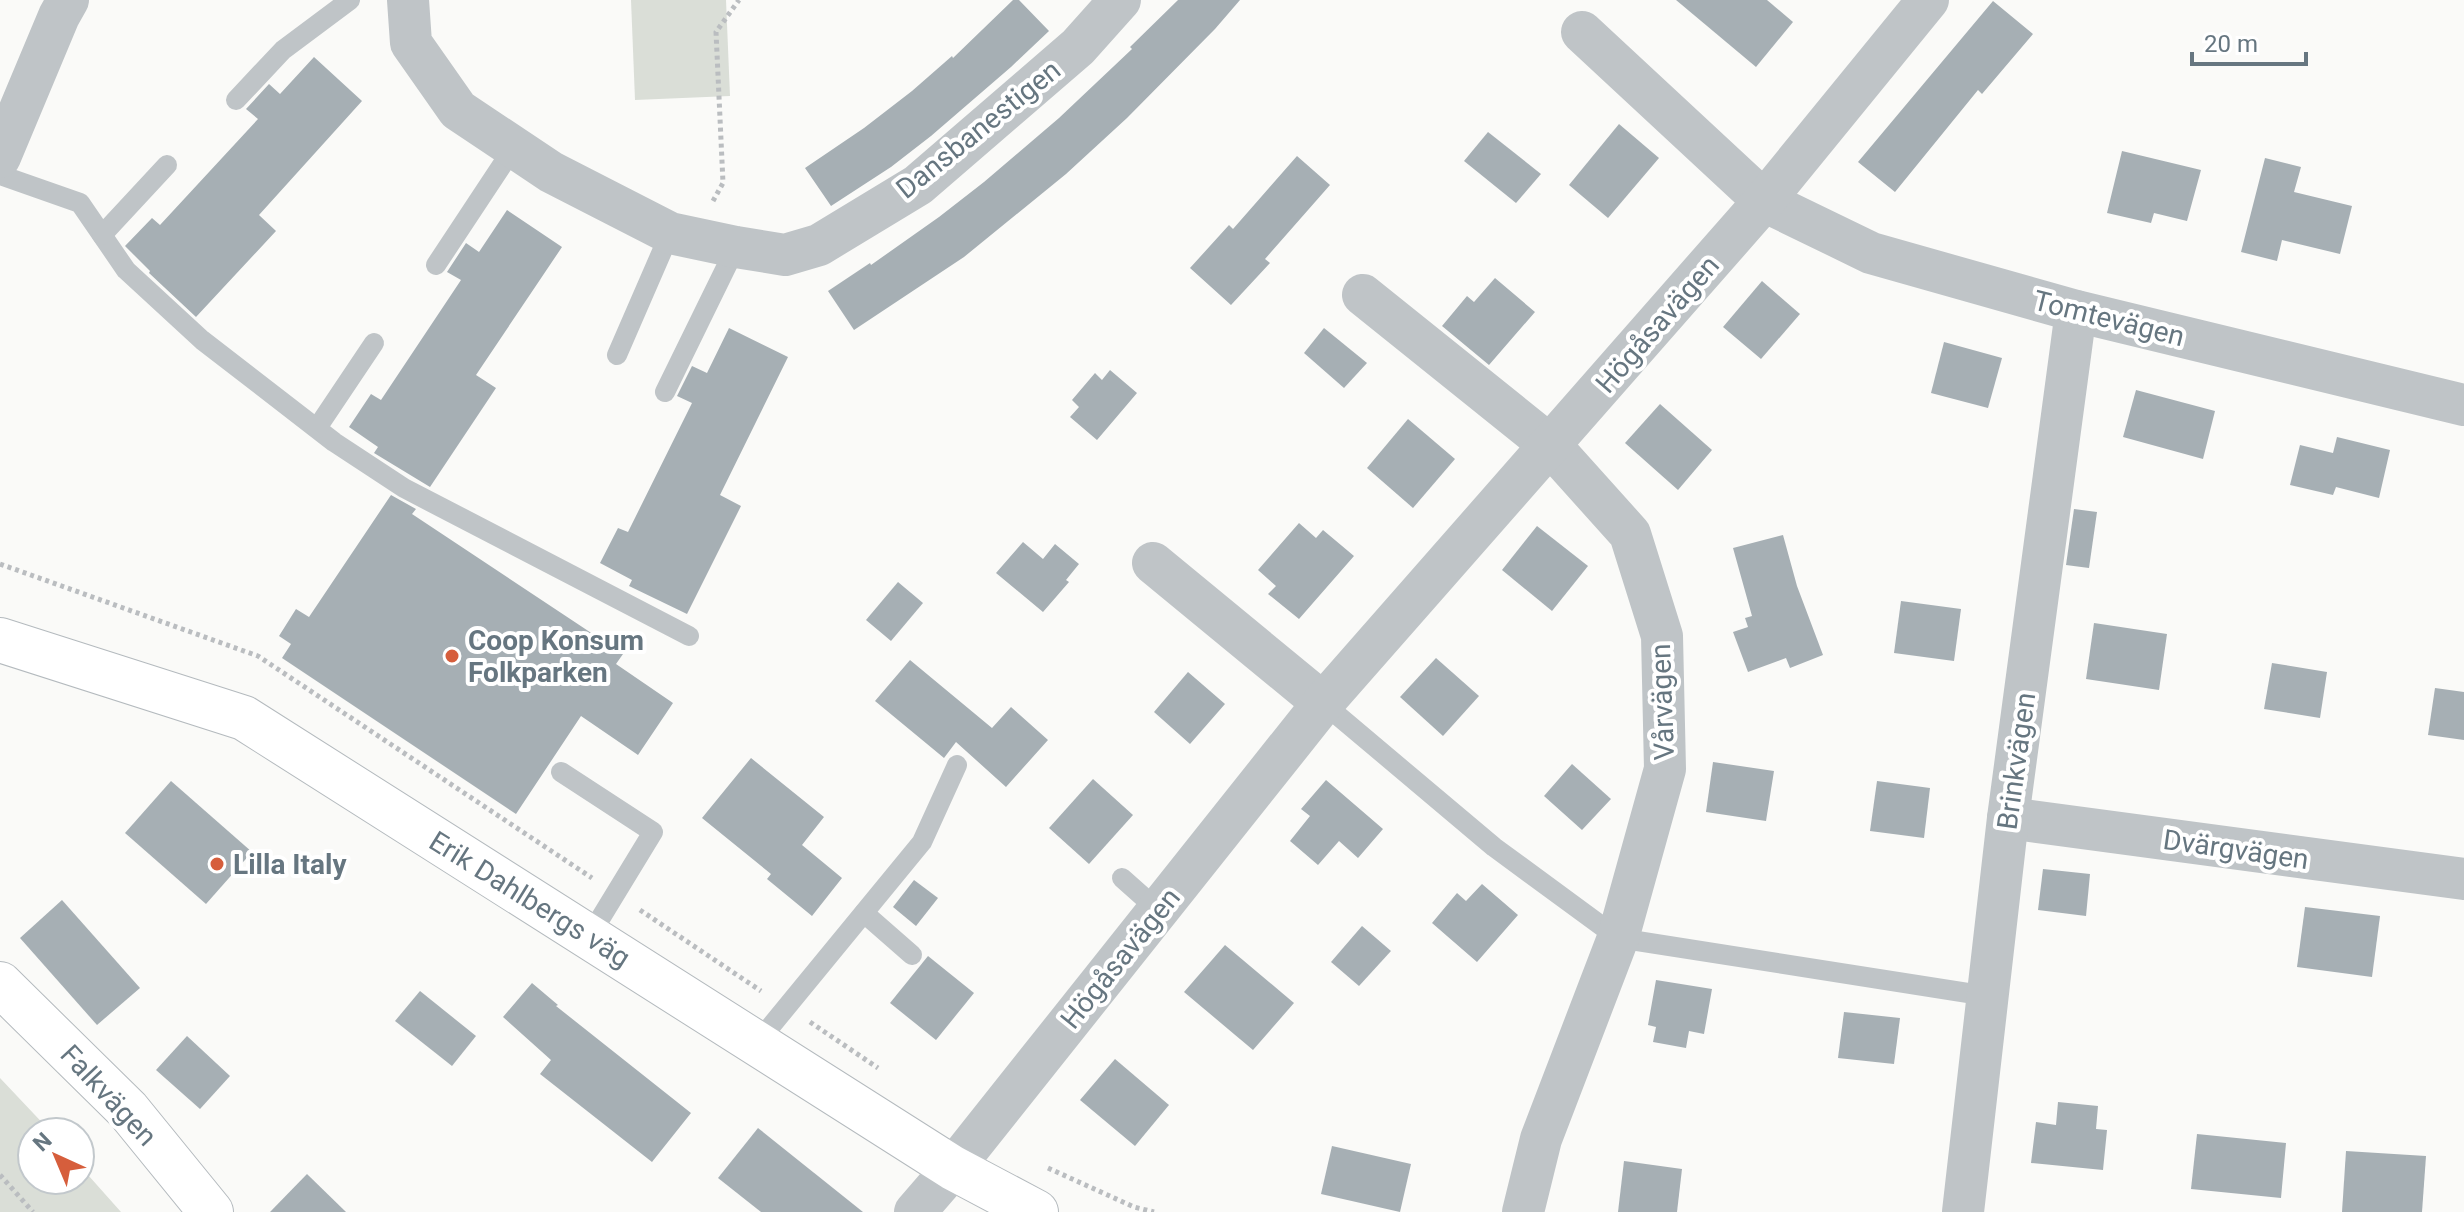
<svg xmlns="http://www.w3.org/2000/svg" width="2464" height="1212" font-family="Roboto,sans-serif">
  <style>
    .green { fill: #daded7 }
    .building { fill: #a6afb4 }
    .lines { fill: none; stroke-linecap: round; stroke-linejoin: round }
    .secondary-casing { stroke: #b4babe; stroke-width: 46 }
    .path { stroke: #babdc0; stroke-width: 5; stroke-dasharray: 4 4; stroke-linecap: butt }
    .lane { stroke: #bfc4c7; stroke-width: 20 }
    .street { stroke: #bfc4c7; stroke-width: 42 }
    .secondary { stroke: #fff; stroke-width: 44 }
    .poi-dot { fill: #d65e3c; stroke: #fff; stroke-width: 3 }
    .labels { text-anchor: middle; stroke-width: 8; stroke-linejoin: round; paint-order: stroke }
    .street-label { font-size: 28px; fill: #667680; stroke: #fff }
    .poi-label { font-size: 28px; font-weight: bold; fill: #667680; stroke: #fff; text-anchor: start }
  </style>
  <rect width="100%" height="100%" fill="#fafaf8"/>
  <!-- green -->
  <g class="green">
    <path d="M631,0H726L730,96L635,100Z"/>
    <path d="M0,1078L51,1132H32V1180H80V1166L121,1212H0Z"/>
  </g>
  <!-- building -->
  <g class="building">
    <path d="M1013,0H1019L1049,31L1011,67L931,136L891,167L831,206L805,168L864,128L912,91L952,56L953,58Z"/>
    <path d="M1178,0H1240L1215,29L1127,118L1066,174L964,257L854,330L828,291L870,263L871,265L939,217L984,182L1059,118L1132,49L1130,47Z"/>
    <path d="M1676,0H1767L1793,22L1756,67Z"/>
    <path d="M1993,1L2033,34L1982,94L1978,90L1895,192L1858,162Z"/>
    <path d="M314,57L362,101L259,215L276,231L196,317L149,273L150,271L125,246L152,218L160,225L258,119L246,109L269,84L280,94Z"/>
    <path d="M1619,124L1659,158L1608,218L1569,185Z"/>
    <path d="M1488,132L1541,174L1516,203L1464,161Z"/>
    <path d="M2122,151L2201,170L2187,221L2154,213L2151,223L2107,213Z"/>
    <path d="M1297,156L1330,185L1265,259L1270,263L1231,305L1190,268L1229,225L1233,229Z"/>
    <path d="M2265,158L2301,167L2294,192L2352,206L2340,254L2282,240L2277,261L2241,252Z"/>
    <path d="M507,210L562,247L476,375L496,388L430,487L374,453L378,447L349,427L371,394L381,400L461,280L447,272L466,243L479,252Z"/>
    <path d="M1495,278L1535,312L1489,365L1442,326L1467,296L1474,302Z"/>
    <path d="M1762,281L1800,314L1761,359L1723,327Z"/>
    <path d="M729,328L788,357L720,495L741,506L687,614L629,586L632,580L600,563L618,528L628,532L692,403L677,396L692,366L707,373Z"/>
    <path d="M1324,328L1367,363L1344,388L1304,353Z"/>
    <path d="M1944,342L2002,358L1988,408L1931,393Z"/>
    <path d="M1110,370L1137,393L1097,440L1070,417L1079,407L1072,400L1095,373L1102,380Z"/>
    <path d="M2136,390L2215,411L2203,459L2123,437Z"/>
    <path d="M1660,404L1712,450L1678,490L1625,443Z"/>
    <path d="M1408,419L1455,459L1413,508L1367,468Z"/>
    <path d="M2337,437L2390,450L2379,498L2336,487L2333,495L2290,485L2300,445L2333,453Z"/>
    <path d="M391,495L416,509L412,514L623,654L616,664L673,703L638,755L581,716L516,814L282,658L291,644L279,636L296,609L309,617Z"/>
    <path d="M2074,509L2097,512L2089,568L2066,565Z"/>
    <path d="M1299,523L1316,538L1323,530L1354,556L1299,619L1268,594L1276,586L1258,570Z"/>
    <path d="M1537,526L1588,566L1552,611L1502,570Z"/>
    <path d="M1783,535L1797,586L1823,655L1790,668L1786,658L1748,672L1733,632L1748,627L1745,618L1752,616L1733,548Z"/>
    <path d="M1023,542L1043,559L1055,544L1079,564L1066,580L1069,582L1043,612L996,573Z"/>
    <path d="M898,582L923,603L891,641L866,620Z"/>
    <path d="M1901,601L1961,609L1954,661L1894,653Z"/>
    <path d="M2094,623L2167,634L2159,690L2086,679Z"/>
    <path d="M1436,658L1479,696L1443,736L1400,697Z"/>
    <path d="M910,660L992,728L1011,707L1048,740L1006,787L956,742L944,758L875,701Z"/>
    <path d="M2272,663L2327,672L2320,718L2264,709Z"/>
    <path d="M1188,672L1225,704L1190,744L1154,712Z"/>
    <path d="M2435,688L2464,692V740L2428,735Z"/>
    <path d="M751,758L824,817L802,845L842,878L812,916L767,879L771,874L702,818Z"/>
    <path d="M1713,762L1774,771L1766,821L1706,812Z"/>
    <path d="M1572,764L1611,799L1582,830L1544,796Z"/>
    <path d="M1093,779L1133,815L1089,864L1049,828Z"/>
    <path d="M1326,780L1383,829L1358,858L1339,841L1318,865L1290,841L1310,816L1301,809Z"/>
    <path d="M171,781L252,852L206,904L125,833Z"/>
    <path d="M1877,781L1930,788L1924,838L1870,831Z"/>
    <path d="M2043,869L2090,874L2086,916L2038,910Z"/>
    <path d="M914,880L938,898L916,926L893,907Z"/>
    <path d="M1482,884L1518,915L1477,962L1432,923L1457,893L1466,901Z"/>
    <path d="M62,900L140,988L97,1025L20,938Z"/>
    <path d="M2305,907L2380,916L2372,977L2297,967Z"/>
    <path d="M1362,926L1391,951L1359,986L1331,962Z"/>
    <path d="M1225,945L1294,1003L1253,1050L1184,992Z"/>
    <path d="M928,956L974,993L936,1040L890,1003Z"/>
    <path d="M1656,980L1712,989L1704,1034L1689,1031L1686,1048L1653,1042L1656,1027L1648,1025Z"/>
    <path d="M532,983L558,1005L556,1006L691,1113L652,1162L540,1074L551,1060L503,1017Z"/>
    <path d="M420,991L476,1036L452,1066L395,1021Z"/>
    <path d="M1844,1012L1900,1018L1894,1064L1838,1058Z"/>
    <path d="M187,1036L230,1076L200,1109L156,1070Z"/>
    <path d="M1115,1059L1169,1105L1135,1146L1080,1100Z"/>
    <path d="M2058,1102L2098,1106L2096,1129L2107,1130L2103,1170L2031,1163L2036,1122L2056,1125Z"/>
    <path d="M758,1128L863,1212H761L718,1178Z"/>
    <path d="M2197,1134L2286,1143L2281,1198L2191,1189Z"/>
    <path d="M1332,1146L1411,1164L1400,1212L1321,1194Z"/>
    <path d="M2346,1151L2426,1156L2422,1212H2342Z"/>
    <path d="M1624,1161L1682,1169L1677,1212H1618Z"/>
    <path d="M307,1174L346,1212H270Z"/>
  </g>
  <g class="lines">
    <!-- secondary casing -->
    <g class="secondary-casing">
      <g id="secondary">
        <path d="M0,640L244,718L953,1168L1036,1212"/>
        <path d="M0,984L128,1110L211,1212"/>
      </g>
    </g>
    <!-- path -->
    <g class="path">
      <path d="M713,201L723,183L716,32L739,0"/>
      <path d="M0,564L258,656L592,878"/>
      <path d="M640,910L761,991"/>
      <path d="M810,1022L878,1068"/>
      <path d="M1048,1168L1134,1207L1154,1212"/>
      <path d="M0,1175L33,1212"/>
    </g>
    <!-- lane -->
    <g class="lane">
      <path d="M236,100L283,50L350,0"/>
      <path d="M0,175L80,203L126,270L202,340L334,442L404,488L689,636"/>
      <path d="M102,235L167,165"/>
      <path d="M436,265L514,147"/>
      <path d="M617,355L670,233"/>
      <path d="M665,392L736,247"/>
      <path d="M317,428L374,343"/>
      <path d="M1323,703L1494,847L1618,938L1987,996"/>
      <path d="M561,772L653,832L589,937"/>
      <path d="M1122,878L1158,910"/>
      <path d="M864,913L912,955"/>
      <path d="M757,1043L922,842L957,765"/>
    </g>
    <!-- street -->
    <g class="street">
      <path d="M408,0L411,43L458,110L551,172L670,233L736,247L785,255L819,245L918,185L1078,47L1120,0"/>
      <path d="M1582,32L1764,201L1871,253L2076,311L2464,405"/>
      <path d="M0,157L59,16L68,0"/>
      <path d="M1363,295L1551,446L1630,534L1662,636L1665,769L1618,938L1541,1139L1523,1212"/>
      <path d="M1153,563L1323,703"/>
      <path d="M2008,818L2464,879"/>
      <path d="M915,1212L953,1168L1323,703L1764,201L1928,0"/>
      <path d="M1963,1212L2008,818L2076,311"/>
    </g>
    <!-- secondary -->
    <use href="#secondary" class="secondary"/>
  </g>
  <!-- markers -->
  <g class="poi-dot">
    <circle cx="452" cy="656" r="8"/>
    <circle cx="217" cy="864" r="8"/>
  </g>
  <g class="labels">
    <!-- street labels -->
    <g class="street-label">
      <text transform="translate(978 129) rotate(-39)" y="10">Dansbanestigen</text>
      <text transform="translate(2109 318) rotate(14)" y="10">Tomtevägen</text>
      <text transform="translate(1657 324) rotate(-49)" y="10">Högåsavägen</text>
      <text transform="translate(1662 702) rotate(-92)" y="10">Vårvägen</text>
      <text transform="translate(2016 761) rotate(-82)" y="10">Brinkvägen</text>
      <text transform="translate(2236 849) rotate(8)" y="10">Dvärgvägen</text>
      <text transform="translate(530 899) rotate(32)" y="10">Erik Dahlbergs väg</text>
      <text transform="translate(1120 958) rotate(-51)" y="10">Högåsavägen</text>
      <text transform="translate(109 1095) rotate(47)" y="10">Falkvägen</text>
    </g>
    <!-- poi labels -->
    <g class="poi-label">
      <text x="468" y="650">Coop Konsum<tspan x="468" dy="32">Folkparken</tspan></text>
      <text x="233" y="874">Lilla Italy</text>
    </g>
  </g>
  <!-- north arrow -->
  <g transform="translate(56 1156) rotate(316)"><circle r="38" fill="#ffffff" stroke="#c2c8cc" stroke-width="2"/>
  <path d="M0-6L14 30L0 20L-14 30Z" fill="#d65e3c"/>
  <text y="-12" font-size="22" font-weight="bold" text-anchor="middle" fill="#667680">N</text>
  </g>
  <!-- scale -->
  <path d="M2192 52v12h114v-12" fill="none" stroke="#667680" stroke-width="4"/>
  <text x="2204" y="52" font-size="24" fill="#667680" stroke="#ffffff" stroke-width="6" paint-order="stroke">20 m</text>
</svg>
